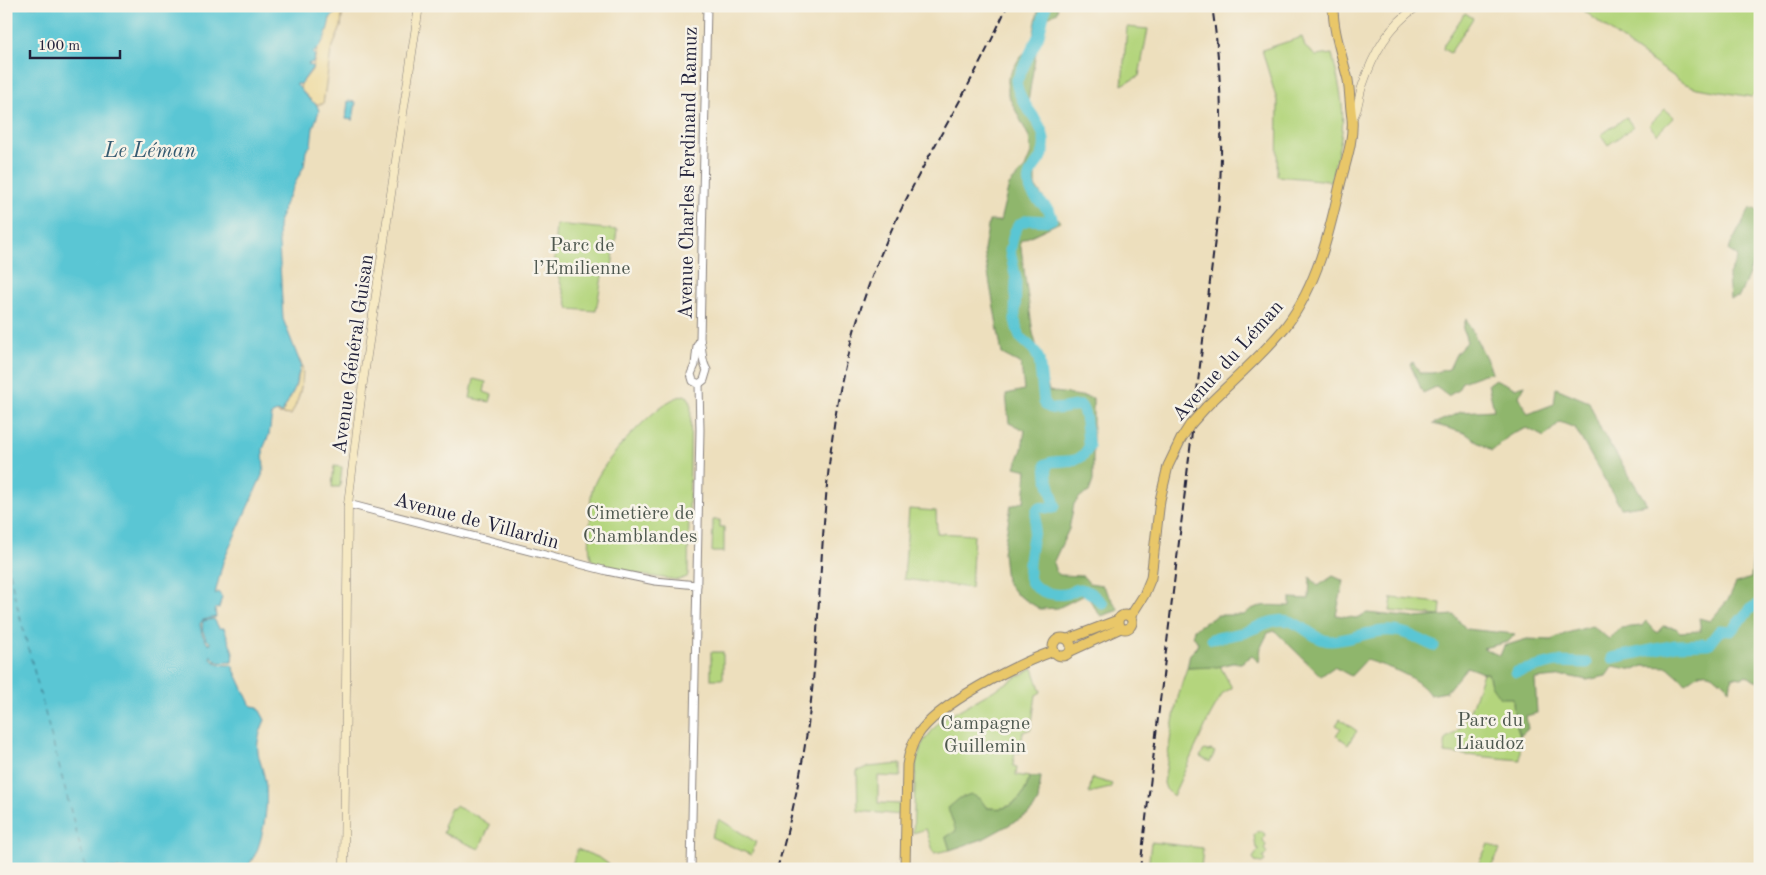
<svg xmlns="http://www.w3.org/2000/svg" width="1766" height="875" font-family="'Old Standard TT',serif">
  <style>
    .green { fill: #b4d57d; stroke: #6b7c5c }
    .forest { fill: #8fb66c; stroke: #586c54 }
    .sand { fill: #eeda9e; stroke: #887e6c }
    .water { fill: #5ac6d4; stroke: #3e7488 }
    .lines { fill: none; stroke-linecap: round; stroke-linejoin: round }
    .river { stroke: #5ac6d4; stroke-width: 11 }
    .ferry { stroke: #365b71; stroke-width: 1; stroke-dasharray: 6 5; stroke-linecap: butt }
    .tertiary-casing { stroke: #88807c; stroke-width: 9 }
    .secondary-casing { stroke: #88807c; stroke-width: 9 }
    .primary-casing { stroke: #88807c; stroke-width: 11 }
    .tertiary { stroke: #fff; stroke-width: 7 }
    .secondary { stroke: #f6e9c3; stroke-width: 8 }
    .primary { stroke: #e9c769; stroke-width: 9 }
    .rail { stroke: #22223b; stroke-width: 2; stroke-dasharray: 8 4; stroke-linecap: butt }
    .primary-bridge-casing { stroke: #88807c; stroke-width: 11; stroke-linecap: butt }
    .primary-bridge { stroke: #e9c769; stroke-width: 9 }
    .labels { text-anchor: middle; stroke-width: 5; stroke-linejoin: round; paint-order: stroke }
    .street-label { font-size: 20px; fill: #22223b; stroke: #f7f3e8 }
    .park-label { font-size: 20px; fill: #4e584f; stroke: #f7f3e8 }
    .water-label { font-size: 21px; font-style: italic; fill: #365b71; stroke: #f7f3e8 }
  </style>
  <rect width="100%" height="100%" fill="#f7f3e8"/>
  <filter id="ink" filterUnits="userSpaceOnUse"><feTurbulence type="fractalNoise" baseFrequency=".02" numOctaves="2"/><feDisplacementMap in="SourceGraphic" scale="10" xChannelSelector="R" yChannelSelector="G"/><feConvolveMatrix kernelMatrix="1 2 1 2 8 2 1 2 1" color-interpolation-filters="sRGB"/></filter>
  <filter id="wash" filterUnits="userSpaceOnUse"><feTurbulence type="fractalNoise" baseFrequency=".0096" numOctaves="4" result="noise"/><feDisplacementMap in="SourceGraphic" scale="20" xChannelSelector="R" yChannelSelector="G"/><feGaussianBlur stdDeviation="1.12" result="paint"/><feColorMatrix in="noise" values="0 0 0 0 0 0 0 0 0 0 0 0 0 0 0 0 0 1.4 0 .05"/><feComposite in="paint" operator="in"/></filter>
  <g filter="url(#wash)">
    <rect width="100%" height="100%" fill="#eddfbd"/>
    <!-- green -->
    <g class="green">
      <path d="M1578,6H1760V88L1752,97L1697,88L1683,83L1630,46Z"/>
      <path d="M1465,13L1473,18L1450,53L1443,49L1444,44Z"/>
      <path d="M1127,27L1148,29L1139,76L1122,85Z"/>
      <path d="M1302,37L1305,47L1316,56L1332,54C1338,80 1345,105 1342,131C1340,148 1334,165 1331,181L1277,176L1278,104L1262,50Z"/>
      <path d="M1665,109L1674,117L1657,134L1649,125Z"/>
      <path d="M1626,117L1633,127L1608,145L1601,135Z"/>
      <path d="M556,224L617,230L612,267L610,269L603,271L596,311L569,309L556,269L554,252Z"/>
      <path d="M474,379L486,382L484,392L492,395L490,402L470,398Z"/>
      <path d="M684,395L688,397L691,403L688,573L687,577L678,580L641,575L594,563C587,554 590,540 590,529C591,516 589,500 593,487C602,462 637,427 657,410C665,403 674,398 684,395Z"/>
      <path d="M334,466L342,467L340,487H332Z"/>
      <path d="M909,509L936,511L937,533L974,535L971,588L904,579Z"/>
      <path d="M713,520H720V527H724V552H712Z"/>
      <path d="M1392,598L1441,603L1440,616L1390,611Z"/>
      <rect x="711" y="652" width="12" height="27"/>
      <path d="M1220,666L1232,688L1223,693L1209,718L1173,796L1166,789L1164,783C1170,744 1173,705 1187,668Z"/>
      <path d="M1033,668L1041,692L1036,695L1031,729L1023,732L1020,753L1015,752L1013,766L1017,767L1016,775L1029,777C1027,792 1018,804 1003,808C998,809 991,808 987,808L980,799L956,832L946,837L950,850L934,853L926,829L913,833L916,763L923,742L940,721Z"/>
      <path d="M1483,673H1488L1491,685L1513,698L1514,718L1520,736V760L1444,753L1446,739C1470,727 1474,696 1483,673Z"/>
      <path d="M1340,719L1357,731L1348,744L1336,735L1341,728L1336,725Z"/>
      <path d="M1204,750L1208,751L1211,750L1215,752L1210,762L1200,757Z"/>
      <path d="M901,764V777L878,776V803L901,804V815L858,811L857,771L868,767Z"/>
      <path d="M1092,778L1112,784L1110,788L1089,793Z"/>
      <path d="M455,806L475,815L490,825L479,849L443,833L445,828L443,826L451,808L453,809Z"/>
      <path d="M719,819L756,842L751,855L711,837Z"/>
      <path d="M1261,831L1265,834L1263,840L1266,845L1264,849L1267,853L1263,858L1265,861L1262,863L1255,862L1253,858L1259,849L1256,848L1254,835L1257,832Z"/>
      <path d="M1151,842L1203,848L1201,869H1148Z"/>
      <path d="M1488,844L1500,850L1490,869H1476Z"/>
      <path d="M577,849L600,858L611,866L610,869H571Z"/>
    </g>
    <!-- forest -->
    <g class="forest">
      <path d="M1039,6H1058L1057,12L1041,21L1028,102L1039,121L1042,149L1035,171V186L1060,222L1020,241L1033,333L1049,391L1093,398V481L1089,492L1081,496L1074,504L1069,529L1053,563L1056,572L1060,575L1083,576L1089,583L1102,585L1119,610L1101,616L1099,614L1086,594L1058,608L1040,609L1016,594L1006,581L1003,552L1011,506L1024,501L1027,470L1015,467L1022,449L1025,430L1009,423L1006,394L1024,390L1021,364L1002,354L984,250L989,221H1000L1009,185L1025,168L1031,153L1029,137L1008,95V78L1020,57L1031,47Z"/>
      <path d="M1750,208L1760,211V248L1739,297L1730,299L1728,277L1738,257L1728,250Z"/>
      <path d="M1466,319L1489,364L1492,373L1484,374L1462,382L1458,390L1448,396L1436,387L1423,393L1410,364L1413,362L1420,373H1432L1449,369L1456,354L1467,342L1463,329Z"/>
      <path d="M1495,379L1515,388L1525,385L1519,396L1528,414L1554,404L1556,388L1589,402L1601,430L1647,504L1621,508L1575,428L1560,422L1544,437L1527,428L1510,435L1492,451L1465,433L1433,424L1461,412L1494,410L1488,384Z"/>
      <path d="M1760,537V681H1755L1746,675L1742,678L1732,677L1730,689C1712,673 1707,665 1686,683L1668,667L1643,666L1634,670L1613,666L1606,676L1587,680L1567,676L1535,679L1537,713L1526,716L1528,729L1520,736L1514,718L1513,698H1500L1491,685L1488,673H1483L1467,667L1446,692L1430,695C1416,675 1388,667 1366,660L1351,676L1334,667L1321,676L1275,631L1268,633L1261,647L1259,662L1252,656L1241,663H1232L1217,667L1187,668L1190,654L1196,648L1198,643L1193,635L1194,629L1218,615H1244C1256,602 1273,606 1290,606V598L1309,599L1310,577L1318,586L1333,576L1344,581L1336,615L1356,618L1367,613L1416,618L1454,615L1466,629L1515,634L1508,642L1483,648L1500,656L1504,646L1527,639L1551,640L1567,633L1592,626L1609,639L1621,628L1642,626L1646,621L1657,633L1663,626L1676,628L1680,632L1701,631L1699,618L1710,621L1728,600L1736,583L1751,578L1753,556Z"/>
      <path d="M1029,777H1041L1038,801L1033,810L1027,815L983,839L950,850L946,837L956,831L948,808L960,798L971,794L980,799L987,808C991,808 998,809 1003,808C1018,804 1027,792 1029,777Z"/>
    </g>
    <!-- sand -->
    <g class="sand">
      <path d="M336,6H343L341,27L331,51L323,104H315L300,89L301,84L312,70L317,50L324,39L330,18L334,15Z"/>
      <path d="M298,358C309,371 298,402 291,415L278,414L279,412L282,413C290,397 304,376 298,358Z"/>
    </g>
    <!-- water -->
    <g class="water">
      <path d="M6,6H336L334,15L330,18C328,30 324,45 313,53L315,56L313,62L308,64L313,67L301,84H296L309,99L317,105L319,111L313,128L311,145L306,151L304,166L284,205L278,226L283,319L301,365L294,390L282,413L277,412L272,414L269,435L263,449L264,471L223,562L215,594L218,592L222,597L219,608L215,609L216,617L203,620L200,624L202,634L208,644L211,643C205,640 200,628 203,621L214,619L219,628H224L233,652L232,662C223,663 215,664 211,655V659C218,665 223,665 232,665L250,704L252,706L258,707L265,720C250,754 262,755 266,787C268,807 264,830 258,848C256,855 250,862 247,869H6Z"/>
      <path d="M348,101L356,102L353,120L346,119Z"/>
    </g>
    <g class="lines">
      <!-- river -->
      <g class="river">
        <path d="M1046,6L1039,35L1016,82C1020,107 1042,119 1044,140C1047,163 1025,167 1029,185C1032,201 1051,205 1052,219L1048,221L1028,220L1019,224L1014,233L1010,251L1016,279L1015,320L1017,328L1020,337L1034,350L1039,359L1044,402C1051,416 1069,404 1081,406C1088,417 1086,434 1089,447C1077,469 1063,457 1046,464L1047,477L1055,505L1053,508C1048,509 1043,506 1038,508L1036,512C1036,533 1027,553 1029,574C1030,591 1052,596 1066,594C1071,593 1075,589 1080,589C1090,590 1096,598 1103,604"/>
        <path d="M1212,639C1222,637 1232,635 1242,633C1256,629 1273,617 1289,621C1304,625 1315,641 1331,641C1352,640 1371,629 1395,631C1409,632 1421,641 1434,646"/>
        <path d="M1612,658L1676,645L1709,644L1720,630L1731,631L1751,608L1760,604"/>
        <path d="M1516,672L1556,662L1587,663"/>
      </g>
      <!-- ferry -->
      <path class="ferry" d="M6,551L14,594L86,869"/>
    </g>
  </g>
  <g filter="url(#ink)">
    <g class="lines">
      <!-- tertiary casing -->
      <g class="tertiary-casing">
        <g id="tertiary">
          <path d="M699,384L704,380L707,370C701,361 703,350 700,340L707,6"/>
          <path d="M699,384L693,381L691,374L695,365L697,346L700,340"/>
          <path d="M348,504L607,571L655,581L697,585"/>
          <path d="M691,869L700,430L699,384"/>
          <path d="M892,869L905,865"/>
        </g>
      </g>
      <!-- secondary casing -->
      <g class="secondary-casing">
        <g id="secondary">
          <path d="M1352,119C1359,109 1358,98 1362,87C1373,54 1389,25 1418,6"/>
          <path d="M344,869L348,504L363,382L419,6"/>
        </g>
      </g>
      <!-- primary casing -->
      <g class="primary-casing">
        <g id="primary">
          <path d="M1206,407C1233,380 1262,356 1286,326C1317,285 1329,234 1340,185C1345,164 1354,140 1352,118C1350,106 1350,93 1348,80C1342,55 1333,32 1333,6"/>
          <circle cx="1125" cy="622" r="7"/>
          <path d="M1130,617L1144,595L1151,578L1160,500L1168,466L1181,439L1190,425"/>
          <circle cx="1062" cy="647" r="9"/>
          <path d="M1068,639L1118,620"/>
          <path d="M1071,651L1121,628"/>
          <path d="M905,869L907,765C909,755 911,745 917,736C937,704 1017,664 1054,651"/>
        </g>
      </g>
      <!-- tertiary -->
      <use href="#tertiary" class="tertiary"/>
      <!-- secondary -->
      <use href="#secondary" class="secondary"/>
      <!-- primary -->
      <use href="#primary" class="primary"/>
      <!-- rail -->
      <g class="rail">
        <path d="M777,869C794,811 806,751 812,691C823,583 821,472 845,366C857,314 875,263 898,216C932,145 976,79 1007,6"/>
        <path d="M1140,869L1219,206C1223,139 1222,72 1212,6"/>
      </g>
      <!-- primary-bridge casing -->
      <g class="primary-bridge-casing">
        <path id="primary-bridge" d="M1190,425L1206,407"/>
      </g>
      <!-- primary-bridge -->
      <use href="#primary-bridge" class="primary-bridge"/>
    </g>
  </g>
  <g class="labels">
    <!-- street labels -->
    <g class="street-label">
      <text transform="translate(687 173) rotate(-89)" y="7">Avenue Charles Ferdinand Ramuz</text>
      <text transform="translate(352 354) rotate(-82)" y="7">Avenue Général Guisan</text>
      <text transform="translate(1227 360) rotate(-48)" y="7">Avenue du Léman</text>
      <text transform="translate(477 520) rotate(15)" y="7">Avenue de Villardin</text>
    </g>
    <!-- park labels -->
    <g class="park-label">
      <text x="582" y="251">Parc de<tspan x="582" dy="23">l’Emilienne</tspan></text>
      <text x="640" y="519">Cimetière de<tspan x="640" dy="23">Chamblandes</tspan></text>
      <text x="1490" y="726">Parc du<tspan x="1490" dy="23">Liaudoz</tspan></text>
      <text x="985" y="729">Campagne<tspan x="985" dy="23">Guillemin</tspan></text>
    </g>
    <!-- water labels -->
    <g class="water-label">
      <text x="150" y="157">Le Léman</text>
    </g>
  </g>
  <!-- margin -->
  <rect width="1766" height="875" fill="none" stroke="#f7f3e8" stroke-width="25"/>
  <!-- scale -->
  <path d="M30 50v8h90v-8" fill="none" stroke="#22223b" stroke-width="2.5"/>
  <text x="38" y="50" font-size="15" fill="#22223b" stroke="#f7f3e8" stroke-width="4" paint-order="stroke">100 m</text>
</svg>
